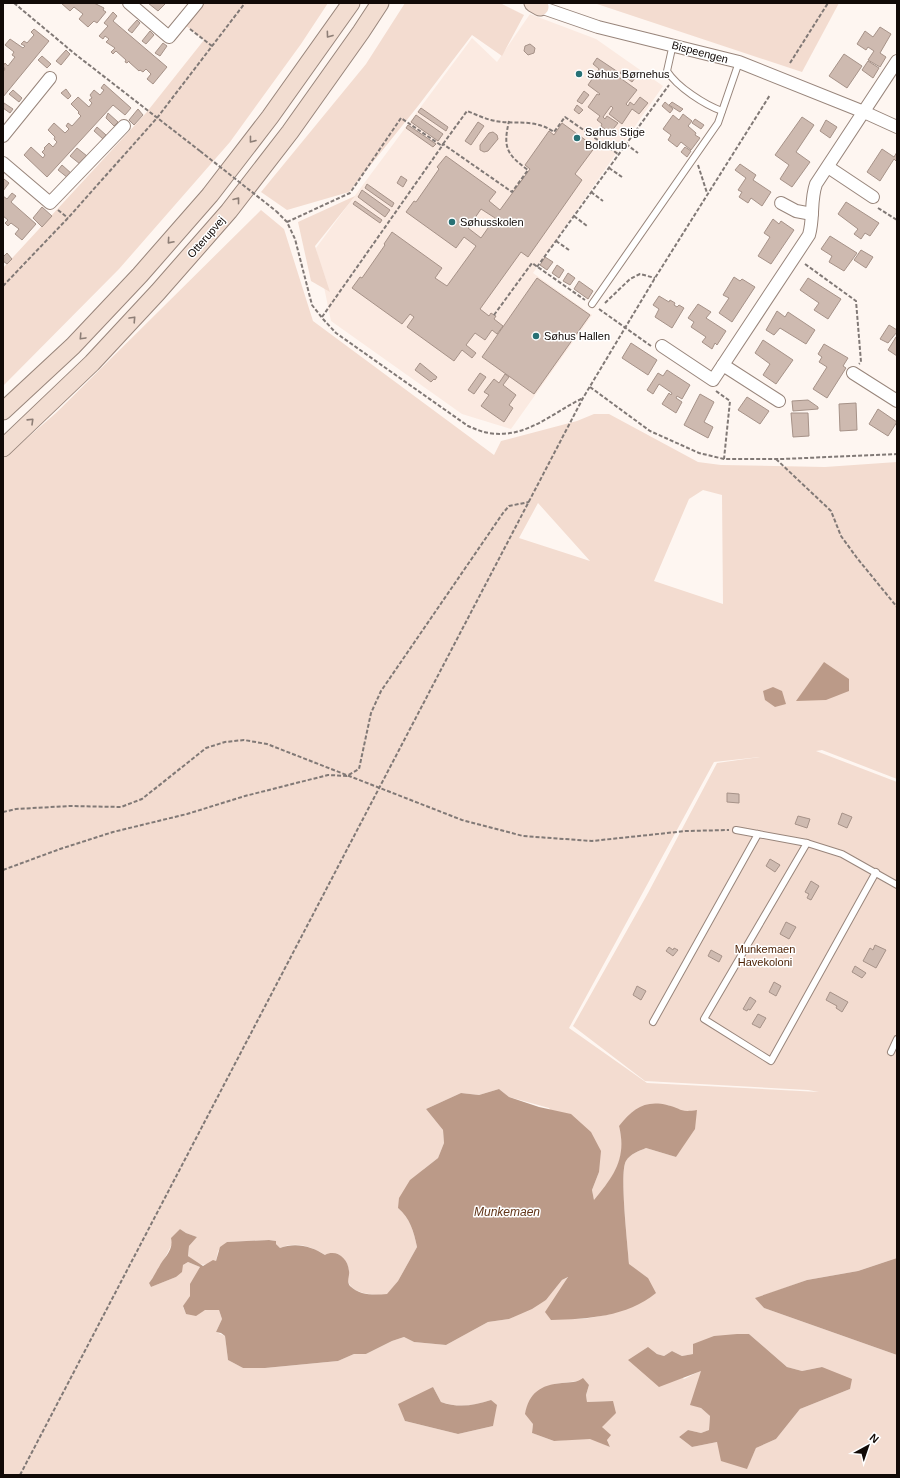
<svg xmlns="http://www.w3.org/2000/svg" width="900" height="1478" font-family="Arial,sans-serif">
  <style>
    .built { fill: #fbeae1 }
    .green { fill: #f3dcd0; fill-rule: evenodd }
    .water { fill: #bb9a88 }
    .building { fill: #cebab0; stroke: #a69288; fill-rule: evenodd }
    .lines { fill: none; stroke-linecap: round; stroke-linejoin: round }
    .lane-casing { stroke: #98857b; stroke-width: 8 }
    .street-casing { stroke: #98857b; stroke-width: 14 }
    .secondary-casing { stroke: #98857b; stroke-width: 19 }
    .path { stroke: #817976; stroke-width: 2; stroke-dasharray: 4 2; stroke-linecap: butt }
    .lane { stroke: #fff; stroke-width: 6 }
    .street { stroke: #fff; stroke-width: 12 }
    .secondary { stroke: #f2ddd1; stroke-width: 17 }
    .path-bridge { stroke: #817976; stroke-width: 2; stroke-dasharray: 4 2; stroke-linecap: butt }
    .oneway { stroke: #8d7e76 }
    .poi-dot { fill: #277175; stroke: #fff; stroke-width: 1.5 }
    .labels { text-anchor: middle; stroke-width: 3; stroke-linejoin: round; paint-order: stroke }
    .street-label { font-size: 11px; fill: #110a07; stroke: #fff }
    .poi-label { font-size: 11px; fill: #110a07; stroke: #fff; text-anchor: start }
    .park-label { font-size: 11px; fill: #4a1e00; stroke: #fff }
    .water-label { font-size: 12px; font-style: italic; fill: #613417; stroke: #fff }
  </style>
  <rect width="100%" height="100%" fill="#fef6f1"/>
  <!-- built -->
  <path class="built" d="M530,14L596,39L663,86L533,273L592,315L511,429L462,414L331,321L316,248L472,38L497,62Z"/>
  <!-- green -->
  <g class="green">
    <path d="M203,3H328L301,44L230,142L119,269L3,386V268L146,113L204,40L185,25Z"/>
    <path d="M405,3H500L524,15L502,56L472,35L418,106L349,192L287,210L261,192L366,64Z"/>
    <path d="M594,3H839L802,72Z"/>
    <path d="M355,196L315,246L330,292L311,281L298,222Z"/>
    <path d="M261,210L284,229L313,321L494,455L501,441L577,421L594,414H609L698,462L721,465L825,467L897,462V779L822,750L816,751L897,782V1258L858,1271L807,1280L756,1298L764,1308L897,1355V1475H3V459L56,413ZM703,490L722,495L723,604L654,581L689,499ZM538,503L590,561L519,538ZM760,757L717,763L648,893L573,1026L645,1081L808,1090L819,1092L647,1083L569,1028L714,762ZM499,1089L509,1097L549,1108L599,1172L592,1190L594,1201C614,1175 628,1160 619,1126L668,1105L683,1112L697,1111L676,1157L646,1148C639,1151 630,1154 626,1161C619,1172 628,1247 629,1265L648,1278L611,1314L584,1319H551L569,1277L562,1280L546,1300L509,1319L488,1322L446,1345L414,1342L404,1337L392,1341L366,1354H354L338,1361L265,1368H243L228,1360L225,1336L216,1332L222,1319L219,1310H205L186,1314L183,1307L190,1296L200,1267L188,1262L183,1265L176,1277L151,1287L149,1283C163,1267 169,1247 180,1229L186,1233L197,1237L189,1246L188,1256C200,1266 201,1267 216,1261L218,1251L227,1242L269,1240L276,1241V1244L280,1248C295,1241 312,1246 325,1255L338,1254C344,1259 349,1264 349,1272C349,1275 347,1278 348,1281C352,1295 375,1295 387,1295L398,1281L417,1247C414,1232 410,1218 398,1208L424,1169L438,1158L444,1143L443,1130L426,1109L461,1093L479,1095ZM749,1334L787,1367L802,1371L822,1367L850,1389L800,1409L776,1439L756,1448L747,1468L717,1442L692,1447L679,1437L688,1430L701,1433L709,1430L710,1416L701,1408L702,1370L684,1379L648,1347L657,1354L664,1356L672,1351L682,1356L693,1354ZM578,1381L589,1385L586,1395L587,1402L613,1401L602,1427L610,1447L590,1438L554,1441L532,1433L533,1424L554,1384ZM433,1387L441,1402C459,1408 473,1406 491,1400L493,1426L458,1434L405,1421Z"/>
  </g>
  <!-- water -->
  <g class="water">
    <path d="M824,662L849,679V691L826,700L796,701Z"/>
    <path d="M773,687L782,691L786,704L775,707L765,700L763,691Z"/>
    <path d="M499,1089L509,1097L539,1107L571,1114L591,1132L601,1151L599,1172L592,1190L594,1200C614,1176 627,1158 619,1126C633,1109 644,1100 667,1105C682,1108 678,1113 697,1110L695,1129L676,1157L646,1148C639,1151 630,1154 626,1161C619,1172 628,1247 629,1264L648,1278L656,1293C627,1317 587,1319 551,1320L545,1312L568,1277L562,1280L546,1300L532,1309L509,1319L488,1322L446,1345L414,1342L404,1337L392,1341L366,1354H354L338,1361L265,1368H243L228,1360L225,1336L221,1333L216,1332L222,1319L219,1310H205L196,1316L186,1314L183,1306L190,1296V1284L200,1267L188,1262L183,1265L182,1272L176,1277L151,1287L149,1283C154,1277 155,1273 159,1267C164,1257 174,1251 171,1238L180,1229L186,1233L197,1237L189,1246L188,1256L203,1266L213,1260L216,1261L220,1247L227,1242L269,1240L276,1241V1244L280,1248C295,1242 312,1246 325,1255C336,1249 348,1258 349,1271C350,1276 346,1281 350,1286C360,1296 375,1295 387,1294L398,1281L417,1247C414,1232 410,1218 398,1208L399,1198L410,1180L438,1158L444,1143L443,1130L426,1109L461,1093L479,1095Z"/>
    <path d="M897,1258V1355L764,1308L755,1298L807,1280L858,1271Z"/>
    <path d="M737,1334H749L787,1367L802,1371L822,1367L852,1379L850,1389L800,1409L776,1439L756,1448L747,1469L721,1461L717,1442L692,1447L679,1437L688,1430L701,1433L709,1430L710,1416L701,1408L690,1405L701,1371L659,1387L628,1360L648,1347L657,1354L664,1356L672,1351L682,1356L693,1354V1344L714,1336Z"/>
    <path d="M583,1378L589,1385L586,1395L587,1402L613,1401L616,1413L602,1427L611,1435L607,1440L610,1447L590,1439L554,1441L532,1433L533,1424L525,1414C529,1393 540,1385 562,1383C570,1382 577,1383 583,1378Z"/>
    <path d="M433,1387L441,1402C458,1408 473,1406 491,1400L497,1405L493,1426L458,1434L405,1421L398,1404Z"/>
  </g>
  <!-- building -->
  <g class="building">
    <path d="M61,3H94L104,8L103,10L106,12L97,23L94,21L88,27L79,19L83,14L74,7L70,11Z"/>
    <path d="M148,3H166L158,11Z"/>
    <path d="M113,12L117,16L113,21L167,67L153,84L147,79L151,74L146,69L143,72L140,70L139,71L129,62V61L127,63L125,62L126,60L116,51L113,54L111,52L115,48L106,42L109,39L105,36L103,39L99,36L108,26L104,23Z"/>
    <path d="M137,20L140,23L132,33L128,30Z"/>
    <path d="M880,27L891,34L880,53L886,57L880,67L868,60L874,51L868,47L866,50L857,44L865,31L873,37Z"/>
    <path d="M34,29L49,41L3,97V72L5,69L3,66L5,63L8,66L15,57L12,55L14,52L5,45L10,39L23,48L25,46L21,44L24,41L27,43L34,35L31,32Z"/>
    <path d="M150,31L154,35L146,44L142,41Z"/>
    <path d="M163,43L167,46L160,56L155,53Z"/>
    <path d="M530,44L535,48L534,53L528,55L524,51L525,46Z"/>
    <path d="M66,50L70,54L61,65L56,61Z"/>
    <path d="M844,54L862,66L847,88L829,76Z"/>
    <path d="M42,56L51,64L47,68L38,60Z"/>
    <path d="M597,58L618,72L616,75L637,90L626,104L628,106L630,102L634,105L640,97L648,103L639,114L632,109L622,124L609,114L613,108L611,106L603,117L605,119L607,116L618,123L610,133L601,126L602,124L597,120L600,116L588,107L597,94L599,95L600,94L588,85L599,69L593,64Z"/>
    <path d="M868,61L879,68L873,78L862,70Z"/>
    <path d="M623,69L635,78L632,82L620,73Z"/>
    <path d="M104,84L131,108L125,115L113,105L47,177L24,155L31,147L43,158L45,155L42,152L45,149L44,148L49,143L53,147L57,142L54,139L55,137L48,130L54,123L65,133L69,129L66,126L68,123L72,126L81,116L78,113L79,112L71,104L78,97L89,107L92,103L89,100L92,98L90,95L94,90L100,95L104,90L101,88Z"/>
    <path d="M66,89L71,96L68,99L61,93Z"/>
    <path d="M13,90L22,98L19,102L9,94Z"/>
    <path d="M584,91L589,95L582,104L577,101Z"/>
    <path d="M665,102L673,109L670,113L662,106Z"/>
    <path d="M672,102L683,109L680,112L669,105Z"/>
    <path d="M4,103L13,109L10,113L3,108Z"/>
    <path d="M577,105L583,110L579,114L574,110Z"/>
    <path d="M421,108L448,127L446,131L418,112Z"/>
    <path d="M138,109L143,115L134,125L129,120Z"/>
    <path d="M108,113L118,122L114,126L106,118Z"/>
    <path d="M683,114L692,121L688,126L696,133L695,135L700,138L691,150L681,142L677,147L668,140L671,135L663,129L673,115L679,120Z"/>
    <path d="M416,115L443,134L438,141L411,122Z"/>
    <path d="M802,117L814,125L796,152L810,162L792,187L780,179L789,165L775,155Z"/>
    <path d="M695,119L704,125L701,129L692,123Z"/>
    <path d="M826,120L837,127L830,138L820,131Z"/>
    <path d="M478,122L484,126L471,145L465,141Z"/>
    <path d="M562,123L595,147L575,174L582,180L528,257L521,252L480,309L489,316L491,313L494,315L496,316L494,319L503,326L497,334L492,330L485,340L475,333L466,345L476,353L472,358L462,350L454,361L407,327L414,317L410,314L402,324L352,288L360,277L362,278L385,245L384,244L392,232L442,268L435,278L447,286L476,246L464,237L456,248L406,212L414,201L416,202L439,169L437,167L446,156L496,192L489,201L500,210L530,169L525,165L549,131L554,135ZM481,209L495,218L481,238L468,228Z"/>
    <path d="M408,125L436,144L433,147L406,128Z"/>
    <path d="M97,127L106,135L103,139L94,131Z"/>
    <path d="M493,132L497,135L498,139L488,151L484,152L480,150V145L489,133Z"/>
    <path d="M685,147L691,151L687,157L681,152Z"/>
    <path d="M77,148L87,156L80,164L70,156Z"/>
    <path d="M882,149L894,157L897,152V162L894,159L880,181L867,172Z"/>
    <path d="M740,164L756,175L753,180L771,192L762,206L751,198L748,203L739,197L742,192L738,190L746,178L735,170Z"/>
    <path d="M62,165L72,174L68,178L58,170Z"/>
    <path d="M401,176L407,180L403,187L397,183Z"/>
    <path d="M4,179L9,183L3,191V180Z"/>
    <path d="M367,184L394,203L392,207L365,188Z"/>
    <path d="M362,190L390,210L385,217L358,197Z"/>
    <path d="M12,193L16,196L11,202L36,224L22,240L15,234L19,229L11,223L8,226L5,223L8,220L3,216V196L7,199Z"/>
    <path d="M355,201L382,220L380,223L353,204Z"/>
    <path d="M846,202L879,223L870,236L865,233L861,239L854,234L858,229L838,214Z"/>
    <path d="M42,207L52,216L42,227L33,218Z"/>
    <path d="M773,219L779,224L781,221L794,230L771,264L758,256L770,237L764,233Z"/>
    <path d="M830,236L857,253L844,271L829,262L832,256L821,249Z"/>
    <path d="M861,250L873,257L866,268L854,260Z"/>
    <path d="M7,253L12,259L7,264L3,261V257Z"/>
    <path d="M545,257L553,262L547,270L540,265Z"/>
    <path d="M557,265L564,270L559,278L552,273Z"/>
    <path d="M568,273L575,278L570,285L563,281Z"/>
    <path d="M734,277L740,281L742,279L755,287L732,322L719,313L729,298L723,295Z"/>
    <path d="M537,278L590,315L534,394L482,357Z"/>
    <path d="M808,278L841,299L828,319L814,310L819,303L800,290Z"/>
    <path d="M579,281L593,291L588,299L574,289Z"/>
    <path d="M659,296L669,302L670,300L675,303L674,305L677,307L679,305L684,308L672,328L655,317L659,309L653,305Z"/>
    <path d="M698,304L711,312L706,318L726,331L717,345L715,343L712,349L702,342L706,337L691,327L694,322L688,318Z"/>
    <path d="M777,311L785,317L788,312L815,330L806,344L780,328L774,335L766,330Z"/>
    <path d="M889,325L897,330V332L888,343L880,339Z"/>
    <path d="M896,337H897V356L888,350Z"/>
    <path d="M763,340L793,360L776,384L763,375L770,364L755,353Z"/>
    <path d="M631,343L657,360L648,375L622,358Z"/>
    <path d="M824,344L848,358L843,366L846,368L827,398L813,389L827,367L819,362L822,357L818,354Z"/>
    <path d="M420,363L437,377L435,380L434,379L431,382L415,370Z"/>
    <path d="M667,370L690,385L682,399L677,396L676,398L682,402L676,413L662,404L669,393L671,395L672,393L659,384L653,394L647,390L658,373L663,376Z"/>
    <path d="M480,373L486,377L474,394L468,390Z"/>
    <path d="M505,374L509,377L503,385L516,395L509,405L513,408L504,422L481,406L489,395L484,392L494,379L499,383Z"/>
    <path d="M700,394L714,402L704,422L713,427L708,438L684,425Z"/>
    <path d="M747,397L769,411L760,424L738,410Z"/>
    <path d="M808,400L818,407V409L793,411L792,401Z"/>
    <path d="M856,403L857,430L840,431L839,404Z"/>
    <path d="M878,409L897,422L888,436L869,424Z"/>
    <path d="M791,413H808L809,436L793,437Z"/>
    <path d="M727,793L739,794V803L727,802Z"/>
    <path d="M842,813L852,817L847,828L838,824Z"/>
    <path d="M798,816L810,819L807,828L795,824Z"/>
    <path d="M770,859L780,865L775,872L766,866Z"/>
    <path d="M811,881L819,886L811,900L807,898L809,894L805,892Z"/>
    <path d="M786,922L796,927L789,939L780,934Z"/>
    <path d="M875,945L886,950L876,968L863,961L870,948L873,950Z"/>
    <path d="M669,947L673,950L674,948L678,950L673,956L666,951Z"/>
    <path d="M711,950L722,956L719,962L708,956Z"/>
    <path d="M855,966L866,973L862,978L852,972Z"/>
    <path d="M774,982L781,986L776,996L769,992Z"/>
    <path d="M637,986L646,991L641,1000L633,995Z"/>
    <path d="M830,992L848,1002L842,1012L836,1008L837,1006L826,1000Z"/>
    <path d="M750,997L756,1001L750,1010L748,1009L747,1011L743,1009Z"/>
    <path d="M758,1014L766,1018L760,1028L752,1024Z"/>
  </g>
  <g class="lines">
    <!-- lane casing -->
    <g class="lane-casing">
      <g id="lane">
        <path d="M673,44L667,71C677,87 705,105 722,111"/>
        <path d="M592,304L718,123L739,62"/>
        <path d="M736,830L807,843L842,854L897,885"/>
        <path d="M807,843L704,1019L771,1061L876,872"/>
        <path d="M653,1022L758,834"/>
        <path d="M891,1052L897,1039"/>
      </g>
    </g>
    <!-- street casing -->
    <g class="street-casing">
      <g id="street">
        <path d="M129,3L169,37L197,3"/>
        <path d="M540,7L598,27L739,62L864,112L897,127"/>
        <path d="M3,136L50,78"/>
        <path d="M3,163L50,203L124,126"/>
        <path d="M828,167L873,197"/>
        <path d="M781,203L796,211L812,214"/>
        <path d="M662,346L713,380L809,235C814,218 810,201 816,184L897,61"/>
        <path d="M723,365L779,401"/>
        <path d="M853,373L897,401"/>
      </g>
    </g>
    <!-- secondary casing -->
    <g class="secondary-casing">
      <g id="secondary">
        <path d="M533,3L540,7"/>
        <path d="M3,411L73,346L140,275L210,195L270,117L351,3"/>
        <path d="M3,448L92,363L158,292L229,211L290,132L361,32L380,3"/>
      </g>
    </g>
    <!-- path -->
    <g class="path">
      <path d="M14,3L75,54L200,151"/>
      <path d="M190,29L212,46"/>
      <path d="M790,63L828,3"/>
      <path d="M443,144L467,111C475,114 483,118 491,120C514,126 532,117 554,132L565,117L618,154"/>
      <path d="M626,144L638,153"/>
      <path d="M698,165L707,193"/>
      <path d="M609,168L622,177"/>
      <path d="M591,192L603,201"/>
      <path d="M878,208L897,220"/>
      <path d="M58,210L68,218"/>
      <path d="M276,211L287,222L295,239L312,305L323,319L336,333L468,426C475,429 482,432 489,433C526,439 552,413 583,398"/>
      <path d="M574,216L587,226"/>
      <path d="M287,222L350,193L401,118L442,146L443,144L512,192L528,170C506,154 503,147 509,121"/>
      <path d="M556,241L569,250"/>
      <path d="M805,264L856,301L861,362L859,364"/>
      <path d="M537,267L669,85"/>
      <path d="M3,286L68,218L157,118L245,3"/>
      <path d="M605,303L630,279L640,274L655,278"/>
      <path d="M599,309L651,346"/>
      <path d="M494,315L532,263L585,300"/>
      <path d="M322,317L442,146"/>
      <path d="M590,387L650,431L699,453L724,459H783L897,454"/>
      <path d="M716,391L730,401L724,459"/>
      <path d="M776,459L831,511L841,536L857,558L897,607"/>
      <path d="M3,812L16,809L70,806L121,807L142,799L206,748L225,742L244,740L267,744L462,820L523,836L592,841L686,831L729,830"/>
      <path d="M3,870L60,849L113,832L187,814L245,796L328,775L347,776L359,769L371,713L381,691L503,513L509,506L529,502"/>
      <path d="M20,1475L583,398L655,278L770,95"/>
    </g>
    <!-- lane -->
    <use href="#lane" class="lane"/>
    <!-- street -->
    <use href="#street" class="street"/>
    <!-- secondary -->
    <use href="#secondary" class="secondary"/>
    <!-- path-bridge -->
    <path class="path-bridge" d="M200,151L276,211"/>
  </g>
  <!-- one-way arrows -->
  <defs><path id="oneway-chevron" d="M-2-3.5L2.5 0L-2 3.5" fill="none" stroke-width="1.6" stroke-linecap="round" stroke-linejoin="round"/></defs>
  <g class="oneway">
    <use href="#oneway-chevron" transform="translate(329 35) rotate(126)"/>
    <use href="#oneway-chevron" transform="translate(252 140) rotate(128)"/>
    <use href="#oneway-chevron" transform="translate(237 200) rotate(-52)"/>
    <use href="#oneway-chevron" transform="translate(170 241) rotate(131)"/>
    <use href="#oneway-chevron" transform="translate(133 319) rotate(-47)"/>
    <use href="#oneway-chevron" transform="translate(82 337) rotate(133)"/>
    <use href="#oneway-chevron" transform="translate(31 421) rotate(-44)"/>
  </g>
  <!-- markers -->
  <g class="poi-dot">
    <circle cx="579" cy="74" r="4"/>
    <circle cx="577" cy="138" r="4"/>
    <circle cx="452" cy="222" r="4"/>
    <circle cx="536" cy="336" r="4"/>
  </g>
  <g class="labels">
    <!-- street labels -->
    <g class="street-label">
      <text transform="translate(700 52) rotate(15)" y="4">Bispeengen</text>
      <text transform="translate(206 237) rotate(-49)" y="4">Otterupvej</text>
    </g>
    <!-- poi labels -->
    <g class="poi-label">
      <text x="587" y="78">Søhus Børnehus</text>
      <text x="585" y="136">Søhus Stige<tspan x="585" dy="13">Boldklub</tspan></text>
      <text x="460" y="226">Søhusskolen</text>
      <text x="544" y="340">Søhus Hallen</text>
    </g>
    <!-- park labels -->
    <g class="park-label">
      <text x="765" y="953">Munkemaen<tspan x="765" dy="13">Havekoloni</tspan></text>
    </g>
    <!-- water labels -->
    <g class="water-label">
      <text x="507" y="1216">Munkemaen</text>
    </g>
  </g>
  <!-- border -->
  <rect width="900" height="1478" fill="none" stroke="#110a07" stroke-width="8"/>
  <!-- north arrow -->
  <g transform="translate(868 1446) rotate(40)" stroke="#ffffff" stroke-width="3" paint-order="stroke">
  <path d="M0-3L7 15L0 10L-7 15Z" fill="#110a07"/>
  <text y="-6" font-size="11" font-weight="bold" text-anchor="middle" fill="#110a07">N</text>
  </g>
</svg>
